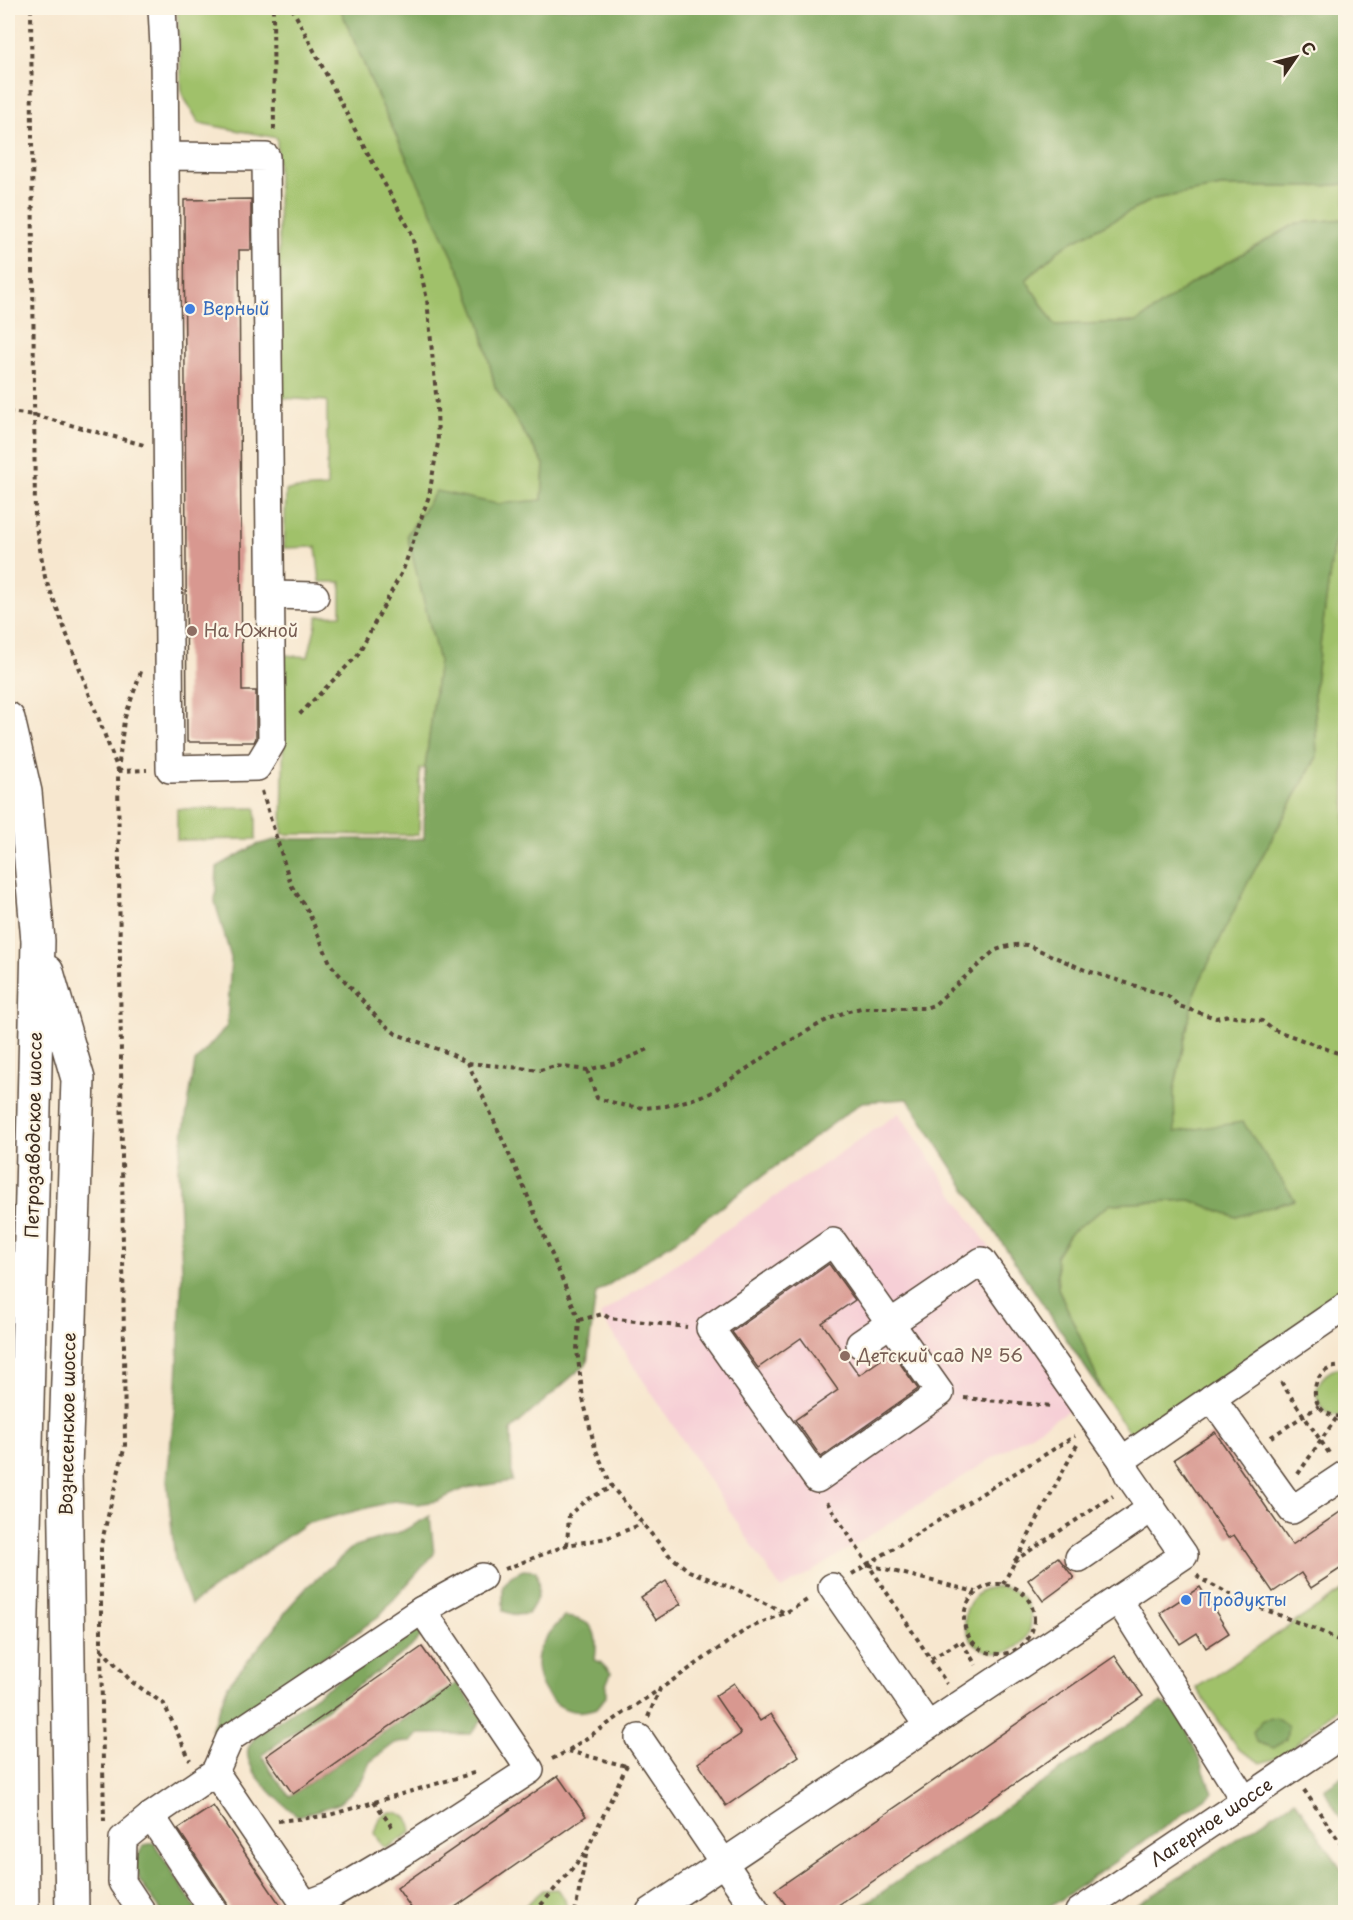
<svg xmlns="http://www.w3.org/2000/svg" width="1353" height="1920" font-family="'Playpen Sans',sans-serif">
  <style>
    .built { fill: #f6cfd6 }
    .green { fill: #a0c16a; stroke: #6e7644; stroke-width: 1.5 }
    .forest { fill: #80a75e; stroke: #5e683e; stroke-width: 1.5 }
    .building { fill: #d89890 }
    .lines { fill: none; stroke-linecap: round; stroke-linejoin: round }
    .minor-casing { stroke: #574639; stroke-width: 30 }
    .major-casing { stroke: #574639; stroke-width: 36 }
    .path { stroke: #574639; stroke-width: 4; stroke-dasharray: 4.5 4.5; stroke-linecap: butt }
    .minor { stroke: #fff; stroke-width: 27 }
    .major { stroke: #fff; stroke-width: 33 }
    .shop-dot { fill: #3f7fe0; stroke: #fcf5e5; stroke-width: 2 }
    .education-dot { fill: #8d6e63; stroke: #fcf5e5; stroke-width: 2 }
    .labels { text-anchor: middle; stroke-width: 4.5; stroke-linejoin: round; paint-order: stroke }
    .shop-label { font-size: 18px; fill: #366cbe; stroke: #fcf5e5; text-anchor: start }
    .education-label { font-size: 18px; fill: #785e54; stroke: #fcf5e5; text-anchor: start }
    .street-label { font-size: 18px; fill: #3b2a1e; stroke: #fcf5e5 }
  </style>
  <rect width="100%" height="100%" fill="#fcf5e5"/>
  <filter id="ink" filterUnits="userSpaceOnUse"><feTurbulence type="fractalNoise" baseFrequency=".0167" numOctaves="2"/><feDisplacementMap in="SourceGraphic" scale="12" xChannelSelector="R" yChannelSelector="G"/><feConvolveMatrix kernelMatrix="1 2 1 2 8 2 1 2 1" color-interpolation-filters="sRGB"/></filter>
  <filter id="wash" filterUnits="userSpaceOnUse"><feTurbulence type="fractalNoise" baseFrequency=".008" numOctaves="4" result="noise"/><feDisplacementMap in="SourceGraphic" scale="24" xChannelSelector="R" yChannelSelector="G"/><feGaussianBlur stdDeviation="1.35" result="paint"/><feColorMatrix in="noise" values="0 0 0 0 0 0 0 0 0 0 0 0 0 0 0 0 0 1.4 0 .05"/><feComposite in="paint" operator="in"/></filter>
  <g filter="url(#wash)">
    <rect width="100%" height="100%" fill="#f7e7cf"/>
    <!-- built -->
    <path class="built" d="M899,1113L1090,1397L816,1569L781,1589L600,1315Z"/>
    <!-- green -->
    <g class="green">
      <path d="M177,8H340L378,97L463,278L480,322L495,387L544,464L542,501L497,504L436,491L407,535L439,661L425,768L420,769L419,835L282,834L285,655L308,657L318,616L341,615V582H320L316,547L284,548L286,490L327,487V401L282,398L277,138L199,123L182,94Z"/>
      <path d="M1345,184V219L1297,223L1198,279L1137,322L1055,325L1026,280L1062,247L1154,199L1221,187H1310Z"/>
      <path d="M1345,516V1299L1136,1443L1103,1394L1084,1346L1058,1288L1056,1256L1071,1232L1111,1204L1190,1200L1236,1217L1174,1132V1090L1195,991L1247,884L1317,757L1314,691L1333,548Z"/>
      <path d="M256,808V839L177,840V809Z"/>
      <path d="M1337,1368H1345V1415C1319,1422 1301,1383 1337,1368Z"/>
      <circle cx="998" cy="1620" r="33"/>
      <path d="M1345,1589V1701L1282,1756L1261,1763L1238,1749L1196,1688Z"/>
      <path d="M390,1812C403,1812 411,1819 412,1832L387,1848L382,1845L375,1833L380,1818Z"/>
      <path d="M557,1889L565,1900L568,1912H518L543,1890Z"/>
    </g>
    <!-- forest -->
    <g class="forest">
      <path d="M340,8H1345V184L1310,187H1221L1154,199L1062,247L1026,280L1055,325L1137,322L1198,279L1297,223L1345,219V516L1333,548L1314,691L1317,756L1247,884L1195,991L1174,1090L1175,1132L1243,1122L1295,1200L1236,1217L1190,1200L1111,1204L1071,1232L1056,1256L1058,1288L1084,1346L1103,1394L966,1189L908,1099L862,1102L678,1239L596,1293L587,1363L511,1430L512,1481L466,1488L437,1501L417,1504L394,1501L305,1524L191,1604L175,1561L167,1480L177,1383L182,1272L178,1167L195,1062L227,1026L231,958L215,902L217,867L256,845L279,839H424L425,768L439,661L407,535L436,491L497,504L542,500L544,464L495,387L480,322L463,278L378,97Z"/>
      <path d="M430,1516L434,1554L379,1616L235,1722L220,1731L211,1730L228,1685L274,1629L289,1607L308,1586L353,1547L403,1531Z"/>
      <path d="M523,1570L536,1571C541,1590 539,1598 528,1614L515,1615L503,1611V1586L511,1576Z"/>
      <path d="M564,1617C594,1619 599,1632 595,1660L600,1662L611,1673L606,1685V1697C603,1700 600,1705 597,1708C593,1710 588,1710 584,1711C555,1716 532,1682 538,1655C541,1641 554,1628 564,1617Z"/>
      <path d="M417,1630L423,1634L410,1648L262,1755L271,1772L290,1796L457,1683L483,1718L471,1734H418L411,1742L395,1743L370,1762L360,1784L338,1804L298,1816C282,1804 243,1770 248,1749C249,1745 253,1740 256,1736L404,1636Z"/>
      <path d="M1161,1702L1179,1711L1213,1793L1053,1905L1035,1912H853Z"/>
      <path d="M1276,1717L1288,1726L1286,1739L1274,1748L1256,1742L1253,1732L1263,1720Z"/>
      <path d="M1345,1775V1826L1324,1789Z"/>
      <path d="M1295,1800L1345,1875V1912H1127Z"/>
      <path d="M154,1843L198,1912H162L140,1882L134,1862L144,1845Z"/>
    </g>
    <g id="blocks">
      <!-- building -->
      <g class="building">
        <path d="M251,199V250H239L242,691H256V738L254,742H187L184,200Z"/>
        <path d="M829,1264L855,1300L822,1323L859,1375L892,1352L918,1389L821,1457L795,1420L838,1390L801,1338L758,1368L732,1332Z"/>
        <path d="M1215,1432L1292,1545L1346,1508V1565L1311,1588L1301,1573L1273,1592L1234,1535L1228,1538L1174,1459Z"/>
        <path d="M1058,1557L1074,1578L1043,1601L1028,1580Z"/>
        <path d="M666,1581L681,1604L656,1620L641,1597Z"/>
        <path d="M1200,1587L1229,1633L1206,1648L1197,1633L1180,1644L1160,1613Z"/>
        <path d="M422,1647L449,1685L293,1794L266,1756Z"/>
        <path d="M1115,1656L1143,1696L828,1912H791L775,1890Z"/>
        <path d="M734,1683L760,1721L771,1714L799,1756L726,1806L698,1763L741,1734L715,1696Z"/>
        <path d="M558,1776L586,1816L448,1912H414L397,1888Z"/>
        <path d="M213,1806L285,1912H230L227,1903L178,1829Z"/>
      </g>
    </g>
  </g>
  <g filter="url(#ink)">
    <use href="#blocks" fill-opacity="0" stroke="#574639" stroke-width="1.5"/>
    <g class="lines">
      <!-- minor casing -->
      <g class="minor-casing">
        <g id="minor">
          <path d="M162,8L164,47L170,769L257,767L272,742L266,157L165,156"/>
          <path d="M271,595L315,596"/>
          <path d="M833,1242L940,1393L817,1479L710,1328Z"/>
          <path d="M860,1344L982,1261L1122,1460"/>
          <path d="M1212,1398L1292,1510L1346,1474"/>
          <path d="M1079,1558L1152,1508"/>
          <path d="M832,1587L928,1726"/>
          <path d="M1118,1599L1245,1801"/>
          <path d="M422,1610L482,1577"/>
          <path d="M639,1738L757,1912"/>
          <path d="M215,1772L230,1738L422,1610L530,1770L408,1849L329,1896L305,1905"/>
          <path d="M151,1816L214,1912"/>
          <path d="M142,1912L122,1882L123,1839L151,1816L215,1772L310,1912"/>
          <path d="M650,1912L1184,1555L1128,1474L1122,1460L1346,1306"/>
          <path id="s1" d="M1079,1912L1346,1732"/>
        </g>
      </g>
      <!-- major casing -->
      <g class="major-casing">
        <g id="major">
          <path d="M8,719L25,792L38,941L20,1696L22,1912"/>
          <path d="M47,972L78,1079L65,1469L72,1912"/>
        </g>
      </g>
      <!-- path -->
      <g class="path">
        <path d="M31,8L35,521L45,577L118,770"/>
        <path d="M273,8L274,133"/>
        <path d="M292,8L354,128L411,232L427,299L437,405L438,443L429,496L403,570L357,656L297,717"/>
        <path d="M8,412L34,415L144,445"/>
        <path d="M118,771L147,770"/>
        <path d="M262,791L291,885L308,911L331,965L378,1019L396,1034L449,1053L468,1063L526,1192L579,1320L577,1350L583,1399L595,1448L612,1487L668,1554L689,1571L740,1591L785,1613"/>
        <path d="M468,1063L540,1070L556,1066L587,1070L616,1063L649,1049"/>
        <path d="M587,1070L597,1098L626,1106L644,1108L666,1106L690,1100L710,1093L778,1048L823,1022L845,1012L861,1008H925L934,1005L994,951C1005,946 1015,944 1027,945L1085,970L1168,996L1179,1006L1216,1018L1229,1015L1262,1021L1272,1029L1346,1056"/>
        <path d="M579,1320L603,1314L609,1318L687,1327"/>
        <path d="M1346,1367C1305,1361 1304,1422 1346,1416"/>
        <path d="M1281,1382L1331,1456"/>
        <path d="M964,1398L1052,1406"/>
        <path d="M1271,1437L1319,1406"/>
        <path d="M1298,1474L1337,1417"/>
        <path d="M827,1502L947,1684"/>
        <path d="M567,1545L569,1515L586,1500L612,1487"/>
        <path d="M1014,1561L1113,1496"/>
        <path d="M869,1565L976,1592"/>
        <path d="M505,1569L567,1545L607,1538L642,1524"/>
        <path d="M852,1574L1075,1436"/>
        <path d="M1197,1575L1199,1578L1241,1600L1322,1632L1346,1644"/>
        <path d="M1003,1584L1078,1443"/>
        <circle cx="999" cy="1619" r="35"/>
        <path d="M101,1649L132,1682L164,1704L190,1760"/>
        <path d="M931,1659L961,1641L976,1665"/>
        <path d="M648,1717L660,1689L747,1629L785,1613L809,1599"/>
        <path d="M569,1750L660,1689"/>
        <path d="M552,1759L568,1751L626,1766"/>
        <path d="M1304,1790L1346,1851"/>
        <path d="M374,1801L394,1830"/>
        <path d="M278,1821L326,1816L477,1772"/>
        <path d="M104,1822L101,1648V1545L125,1445L118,771L124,720L142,669"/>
        <path d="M535,1912L587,1851"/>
        <path d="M575,1912L587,1850L627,1765"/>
      </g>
      <!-- minor -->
      <use href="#minor" class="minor"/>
      <!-- major -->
      <use href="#major" class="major"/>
    </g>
  </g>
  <!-- markers -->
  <g class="shop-dot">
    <circle cx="190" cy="309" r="6"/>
    <circle cx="1186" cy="1600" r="6"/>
  </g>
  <g class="education-dot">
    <circle cx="192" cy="631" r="6"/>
    <circle cx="845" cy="1356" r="6"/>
  </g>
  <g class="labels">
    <!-- shop labels -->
    <g class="shop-label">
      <text x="202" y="315">Верный</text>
      <text x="1198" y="1606">Продукты</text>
    </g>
    <!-- education labels -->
    <g class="education-label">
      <text x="204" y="637">На Южной</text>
      <text x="857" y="1362">Детский сад № 56</text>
    </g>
    <!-- street labels -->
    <g class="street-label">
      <text transform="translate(34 1135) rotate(-89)" y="6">Петрозаводское шоссе</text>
      <text transform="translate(68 1424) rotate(-89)" y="6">Вознесенское шоссе</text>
      <text dy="6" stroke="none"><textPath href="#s1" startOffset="160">Лагерное шоссе</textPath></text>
    </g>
  </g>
  <!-- margin -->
  <rect width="1353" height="1920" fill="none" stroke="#fcf5e5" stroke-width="30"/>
  <!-- north arrow -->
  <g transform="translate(1296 57) rotate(55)" stroke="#fcf5e5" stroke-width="4.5" paint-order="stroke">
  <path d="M0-4.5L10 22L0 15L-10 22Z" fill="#3b2a1e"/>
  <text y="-9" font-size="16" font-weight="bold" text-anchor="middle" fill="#3b2a1e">С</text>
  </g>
</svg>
